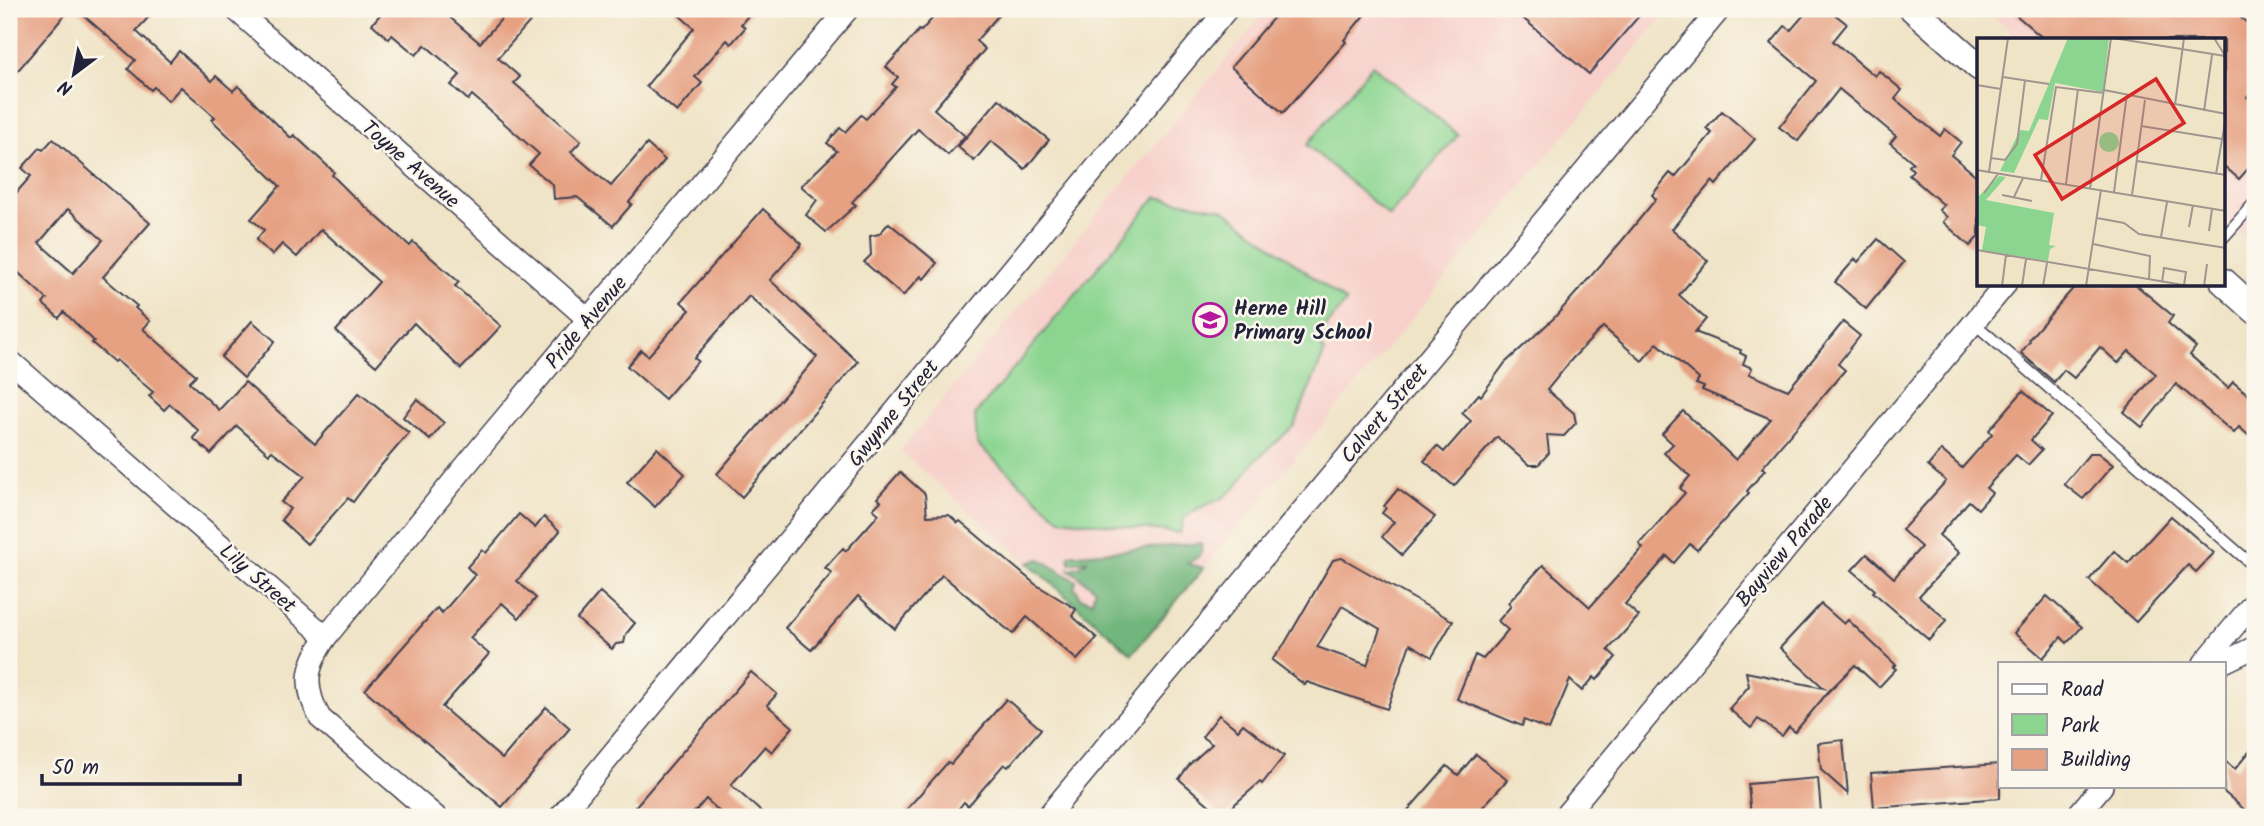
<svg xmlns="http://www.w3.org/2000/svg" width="2264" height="826" font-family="Kalam,sans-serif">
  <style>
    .built { fill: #f7d0cb }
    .green { fill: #8cd591; stroke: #577c66; stroke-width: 2 }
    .forest { fill: #71b67b; stroke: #4a6c5b; stroke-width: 2 }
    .building { fill: #e6a082; fill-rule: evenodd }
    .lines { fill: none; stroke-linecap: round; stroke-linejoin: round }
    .service-casing { stroke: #413f50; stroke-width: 13 }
    .minor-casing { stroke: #413f50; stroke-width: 24 }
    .tertiary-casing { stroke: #413f50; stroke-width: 29 }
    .service { stroke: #fff; stroke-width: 10 }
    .minor { stroke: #fff; stroke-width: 21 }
    .tertiary { stroke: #fff; stroke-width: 26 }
    .labels { text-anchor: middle; stroke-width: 5; stroke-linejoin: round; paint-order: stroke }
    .street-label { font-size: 21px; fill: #22223b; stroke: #fbf7ec }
    .poi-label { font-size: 21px; font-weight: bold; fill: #22223b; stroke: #fbf7ec; text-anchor: start }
    .inset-road { fill: none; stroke: #9e968f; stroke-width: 2 }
    .view { fill: #d62828; fill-opacity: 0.15; stroke: #d62828; stroke-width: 3.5 }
    .inset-edge { fill: none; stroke: #22223b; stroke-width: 3.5 }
  </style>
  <rect width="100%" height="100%" fill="#fbf7ec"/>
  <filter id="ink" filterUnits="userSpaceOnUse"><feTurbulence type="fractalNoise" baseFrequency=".0143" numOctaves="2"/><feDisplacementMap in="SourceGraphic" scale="14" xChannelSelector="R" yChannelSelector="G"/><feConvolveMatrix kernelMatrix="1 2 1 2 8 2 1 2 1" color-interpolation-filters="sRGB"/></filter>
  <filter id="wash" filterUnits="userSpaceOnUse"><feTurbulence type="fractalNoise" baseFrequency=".00686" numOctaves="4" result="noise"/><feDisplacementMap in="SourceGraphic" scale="28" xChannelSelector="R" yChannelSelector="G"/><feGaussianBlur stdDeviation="1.57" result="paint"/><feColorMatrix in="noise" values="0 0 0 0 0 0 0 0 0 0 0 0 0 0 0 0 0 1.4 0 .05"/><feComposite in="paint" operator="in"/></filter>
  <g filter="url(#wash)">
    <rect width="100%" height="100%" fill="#f0e4c7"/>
    <!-- built -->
    <g class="built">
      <path d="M1268,9H1670L1132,654L900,451Z"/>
      <path d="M1984,9H2255V247L2224,220V40H2020Z"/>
    </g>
    <!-- green -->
    <g class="green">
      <path d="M1372,65L1458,135L1389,216L1307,145Z"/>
      <path d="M1156,197L1223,209L1346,302L1315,341L1325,351L1294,426L1255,461L1235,488L1223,498L1199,508L1184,518L1180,533L1060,519L977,444L975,415Z"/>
    </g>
    <!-- forest -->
    <path class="forest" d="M1201,543C1204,556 1196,559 1186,563L1204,568L1132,654L1028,563L1040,559L1076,581L1074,588L1077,590L1080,598L1092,601L1095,589L1069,569L1079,567L1088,560L1070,563L1069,555Z"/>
    <g id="blocks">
      <!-- building -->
      <g class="building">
        <path d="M9,9H70L9,81Z"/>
        <path d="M76,9H156L136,31L170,62L179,51L212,81L216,76L233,91L238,86L291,138L294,135L334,172L332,175L351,194L410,246L413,242L459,282L455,286L501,326L461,369L414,323L376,366L336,331L379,282L321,229L297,257L282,244L272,255L256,240L264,230L251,219L280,186L212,120L215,117L181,87L168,101L154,87L151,90L128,69L135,60Z"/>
        <path d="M385,9H440L480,43L510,9H541L498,58L520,77L514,83L581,141L571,152L611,186L647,144L665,160L629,202L632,204L613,226L577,197L554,199L553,185L529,165L539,154L472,95L468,100L451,85L460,75L425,45L416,55L392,35L389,39L372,24Z"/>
        <path d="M672,9H754L741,24L745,28L731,44L727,40L695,77L702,83L677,112L646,86L694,28Z"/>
        <path d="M941,9H1004L976,41L985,49L934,109L965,136L948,155L918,129L852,202L856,205L826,232L806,215L817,200L801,186L837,151L827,143L840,128L845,132L861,115L866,119L896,87L892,84L898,77L886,67L919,30L921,31Z"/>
        <path d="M1281,9H1369L1344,40L1346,42L1283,113L1231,67Z"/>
        <path d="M1512,9H1645L1589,74Z"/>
        <path d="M1809,9H1828L1847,24L1833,41L1875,76L1879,71L1902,90L1895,99L1940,136L1945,129L1961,142L1951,155L1979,178V236L1970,246L1943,222L1947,217L1939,210L1944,205L1909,175L1913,170L1909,166L1913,162L1890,143L1896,136L1839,89L1798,141L1779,127L1816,81L1771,43L1785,26L1791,30Z"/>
        <path d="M2009,9H2231L2255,30V88L2247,97L2255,105V161L2239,179L2224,166V40H2045Z"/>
        <path d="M999,99L1049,140L1025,169L991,141L974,161L958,147Z"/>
        <path d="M1722,111L1755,139L1716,185L1712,181L1672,229L1708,261L1679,295L1706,319L1695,332L1741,350L1740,353L1746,356L1743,364L1752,368L1749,374L1788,390L1843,322L1860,336L1838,364L1845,370L1762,468L1765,470L1747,491L1749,493L1697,550L1690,544L1674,563L1667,556L1625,604L1639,616L1608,650L1616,657L1597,680L1594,677L1582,691L1570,680L1549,730L1524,720L1522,726L1457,699L1475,655L1483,659L1508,630L1498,621L1511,606L1508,603L1543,565L1590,607L1643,548L1639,544L1685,493L1680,488L1690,476L1664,453L1673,444L1662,434L1683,411L1736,460L1771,419L1702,390L1704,387L1696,384L1699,379L1657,343L1642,361L1603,327L1572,359L1547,390L1574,413L1576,423L1564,436L1547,435L1549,453L1538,465H1529L1497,437L1454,486L1424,461L1437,446L1444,452L1471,421L1462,413L1471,403L1479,394L1481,396L1505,363L1554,318L1620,243L1656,199L1652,195L1670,173L1675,177L1712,133L1706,129Z"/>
        <path d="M53,139L150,223L103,277L137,306L135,308L150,321L143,329L196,375L189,382L219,410L245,382L315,444L359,393L409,433L378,469L353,502L348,498L307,544L281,520L290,509L281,502L305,476L272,451L269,454L237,426L211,454L193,438L199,431L170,404L164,410L149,396L153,392L116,360L114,362L92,343L94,341L64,312L59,318L43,304L47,299L9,264V201L31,176L22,168L40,148L43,150ZM68,209L103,240L73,273L39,243Z"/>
        <path d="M763,209L802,244L770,280L858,362L742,497L717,474L817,357L749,296L694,358L698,361L665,399L627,366L641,350L648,356L690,310L681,302Z"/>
        <path d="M889,223L937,263L924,279L921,276L903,296L864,262L871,255L870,236L879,234Z"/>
        <path d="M1878,239L1904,262L1866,309L1835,282L1855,259L1858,262Z"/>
        <path d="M2076,285H2136L2173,316L2168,323L2196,347L2190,355L2228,388L2233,382L2255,400V441L2239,427L2234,433L2176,384L2142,427L2124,412L2156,374L2129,351L2118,363L2100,347L2074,378L2064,370L2054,382L2021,353L2030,341L2029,339Z"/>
        <path d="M252,321L275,341L244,378L221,357Z"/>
        <path d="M2023,391L2052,416L2031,440L2042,450L2028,465L2016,455L1986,488L1992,493L1978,509L1969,501L1939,535L1959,553L1919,596L1947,620L1929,640L1873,592L1875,590L1852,570L1867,554L1894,578L1921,547L1902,530L1946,481L1928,466L1941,450L1962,468L1992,434L1989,430Z"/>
        <path d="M417,399L444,423L430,440L403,417Z"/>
        <path d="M657,448L685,474L655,507L627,482Z"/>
        <path d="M2090,453H2098L2113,465L2083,499L2064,484Z"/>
        <path d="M900,472L925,494L927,516L949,515L958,523L960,521L1035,584L1076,609L1072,616L1097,638L1077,660L1027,617L1013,634L942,575L895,629L858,596L811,650L785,628L832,573L825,568L843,548L846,551L879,514L873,509L881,501L877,498Z"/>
        <path d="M1398,489L1435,517L1402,555L1382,537L1394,522L1382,513L1386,508L1384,506Z"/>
        <path d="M519,514L535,528L544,517L560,531L517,581L536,598L519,618L502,603L470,638L489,654L442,707L502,759L546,707L570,728L502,807L365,690L437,608L442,613L475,575L467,567L482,550L486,553Z"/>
        <path d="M2171,516L2214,553L2196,572L2188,565L2136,622L2089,580L2114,551L2128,563Z"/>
        <path d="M1342,558L1453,621L1432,657L1410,644L1387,709L1307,682L1305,685L1272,660L1285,643L1333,560ZM1342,606L1380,629L1367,665L1317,647Z"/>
        <path d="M600,592L635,623L626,634L624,643L616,644L612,649L577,619Z"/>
        <path d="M2047,596L2082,627L2067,643L2061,637L2043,658L2014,633Z"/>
        <path d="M1821,604L1844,624L1848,620L1896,665L1893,667L1896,669L1879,687L1855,665L1828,692L1795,732L1789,727L1782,736L1758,719L1751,728L1729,709L1749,686L1746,672L1824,688L1780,648Z"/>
        <path d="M751,672L777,694L767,705L793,727L772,752L765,746L731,785L767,817H725L706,799L690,817H647L635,807Z"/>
        <path d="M1006,699L1041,729L1008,767L1004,764L968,806L964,802L952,817H900L948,762L951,764Z"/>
        <path d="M1219,715L1238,730L1243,724L1284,756L1262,784L1260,782L1235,804L1226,817H1223L1179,779L1190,764L1212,744L1202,737Z"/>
        <path d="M1843,740L1848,794L1821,770L1818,743Z"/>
        <path d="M2255,745V817H2253L2224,792V760L2235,769Z"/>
        <path d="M1476,754L1507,780L1474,817H1402L1447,766L1458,775Z"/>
        <path d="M2000,764V798L1874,808L1871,773Z"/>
        <path d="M1818,778L1821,812L1751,817L1748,784Z"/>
      </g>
    </g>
  </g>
  <g filter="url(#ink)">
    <use href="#blocks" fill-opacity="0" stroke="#413f50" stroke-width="2"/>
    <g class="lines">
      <!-- service casing -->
      <g class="service-casing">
        <g id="service">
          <path d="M2224,237L2255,202"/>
          <path d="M1974,323L2255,567"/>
        </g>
      </g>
      <!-- minor casing -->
      <g class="minor-casing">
        <g id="minor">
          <path d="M235,9L588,319"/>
          <path d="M9,360L326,637C306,667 303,686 320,718L436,817"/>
          <path d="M326,637L485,442L848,9"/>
          <path d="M2204,663L2255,601"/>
          <path d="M2222,663L2255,647"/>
          <path d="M560,817L1227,9"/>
          <path d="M1047,817L1720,9"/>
          <path d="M1564,817L2005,285"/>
          <path d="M2076,817L2102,786"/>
        </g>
      </g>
      <!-- tertiary casing -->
      <g class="tertiary-casing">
        <g id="tertiary">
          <path d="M1913,9L1979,67"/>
          <path d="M2224,282L2255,310"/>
        </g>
      </g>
      <!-- service -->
      <use href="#service" class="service"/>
      <!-- minor -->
      <use href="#minor" class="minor"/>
      <!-- tertiary -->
      <use href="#tertiary" class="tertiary"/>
    </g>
  </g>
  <!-- icons -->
  <defs>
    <g id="school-ring" transform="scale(1.75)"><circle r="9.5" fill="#fbf7ec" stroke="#b5179e" stroke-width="1.5"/><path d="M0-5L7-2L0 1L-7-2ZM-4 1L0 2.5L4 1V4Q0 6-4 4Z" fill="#b5179e"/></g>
  </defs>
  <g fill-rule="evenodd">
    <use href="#school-ring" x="1210" y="320"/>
  </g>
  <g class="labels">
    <!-- street labels -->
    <g class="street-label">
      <text transform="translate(411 164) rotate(41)" y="7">Toyne Avenue</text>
      <text transform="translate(586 322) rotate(-50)" y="7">Pride Avenue</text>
      <text transform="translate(893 413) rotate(-51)" y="7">Gwynne Street</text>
      <text transform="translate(1384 413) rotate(-50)" y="7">Calvert Street</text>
      <text transform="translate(1784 551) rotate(-50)" y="7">Bayview Parade</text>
      <text transform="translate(258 578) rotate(41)" y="7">Lily Street</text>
    </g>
    <!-- poi labels -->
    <g class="poi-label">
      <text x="1234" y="315">Herne Hill<tspan x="1234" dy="24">Primary School</tspan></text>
    </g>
  </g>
  <!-- overview -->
  <g transform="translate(1977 38)">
    <rect width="248" height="248" fill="#f0e4c7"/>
    <path d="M91,0H132L126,54L78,45L71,82L62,81L37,135L23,133L43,92L52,93ZM122 104a10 10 0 1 1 20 0a10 10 0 1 1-20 0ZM22,138L29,139L9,162L77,175L72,207L79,208L73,211L71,223L5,212L9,189L0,187V160Z" fill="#8cd591"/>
    <path class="inset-road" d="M136,0L248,18M237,0L249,19M26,39L72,46M0,47L24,51M127,52L249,76M198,67L207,0M227,73L235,17M164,88L245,101M14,120L28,122L40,106L48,42M160,123L249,137M0,132L12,134L31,0M12,134L249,173M239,136L249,79M64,142L79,49L127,55M89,146L101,51M113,151L134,0M137,154L150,56M7,155L21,136M25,157L55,163M155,157L168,62M37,159L46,140M120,180L147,185L162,196L249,210M212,189L216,167M232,193L235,171M184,199L190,164M116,206L173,218L172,242M0,212L212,248M185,244L187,230L209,234L207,247M25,248L29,217M45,248L49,221M66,248L70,225M109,248L124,152M227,248L230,226"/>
    <path class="view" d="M179,41L207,85L85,161L58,117Z"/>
    <rect width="248" height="248" class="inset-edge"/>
  </g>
  <!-- margin -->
  <rect width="2264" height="826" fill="none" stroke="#fbf7ec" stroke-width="35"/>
  <!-- legend -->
  <rect x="1998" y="662" width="228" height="126" fill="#fbf7ec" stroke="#a4a2a5" stroke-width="2"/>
  <rect x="2012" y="684" width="35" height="10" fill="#ffffff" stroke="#a4a2a5" stroke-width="2"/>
  <text x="2061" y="696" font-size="21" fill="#22223b">Road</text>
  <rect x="2012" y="714" width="35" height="21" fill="#8cd591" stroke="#a4a2a5" stroke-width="2"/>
  <text x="2061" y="732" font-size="21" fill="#22223b">Park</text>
  <rect x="2012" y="749" width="35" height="21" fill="#e6a082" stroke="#a4a2a5" stroke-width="2"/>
  <text x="2061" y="766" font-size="21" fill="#22223b">Building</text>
  <!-- north arrow -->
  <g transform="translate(74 74) rotate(212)" stroke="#fbf7ec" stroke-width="5" paint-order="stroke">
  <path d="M0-5L12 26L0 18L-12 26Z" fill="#22223b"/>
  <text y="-10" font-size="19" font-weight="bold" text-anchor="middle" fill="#22223b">N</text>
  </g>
  <!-- scale -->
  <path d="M42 774v10h198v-10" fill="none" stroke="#22223b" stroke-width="3.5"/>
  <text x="52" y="774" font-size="21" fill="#22223b" stroke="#fbf7ec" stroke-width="5" paint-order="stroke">50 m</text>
</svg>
